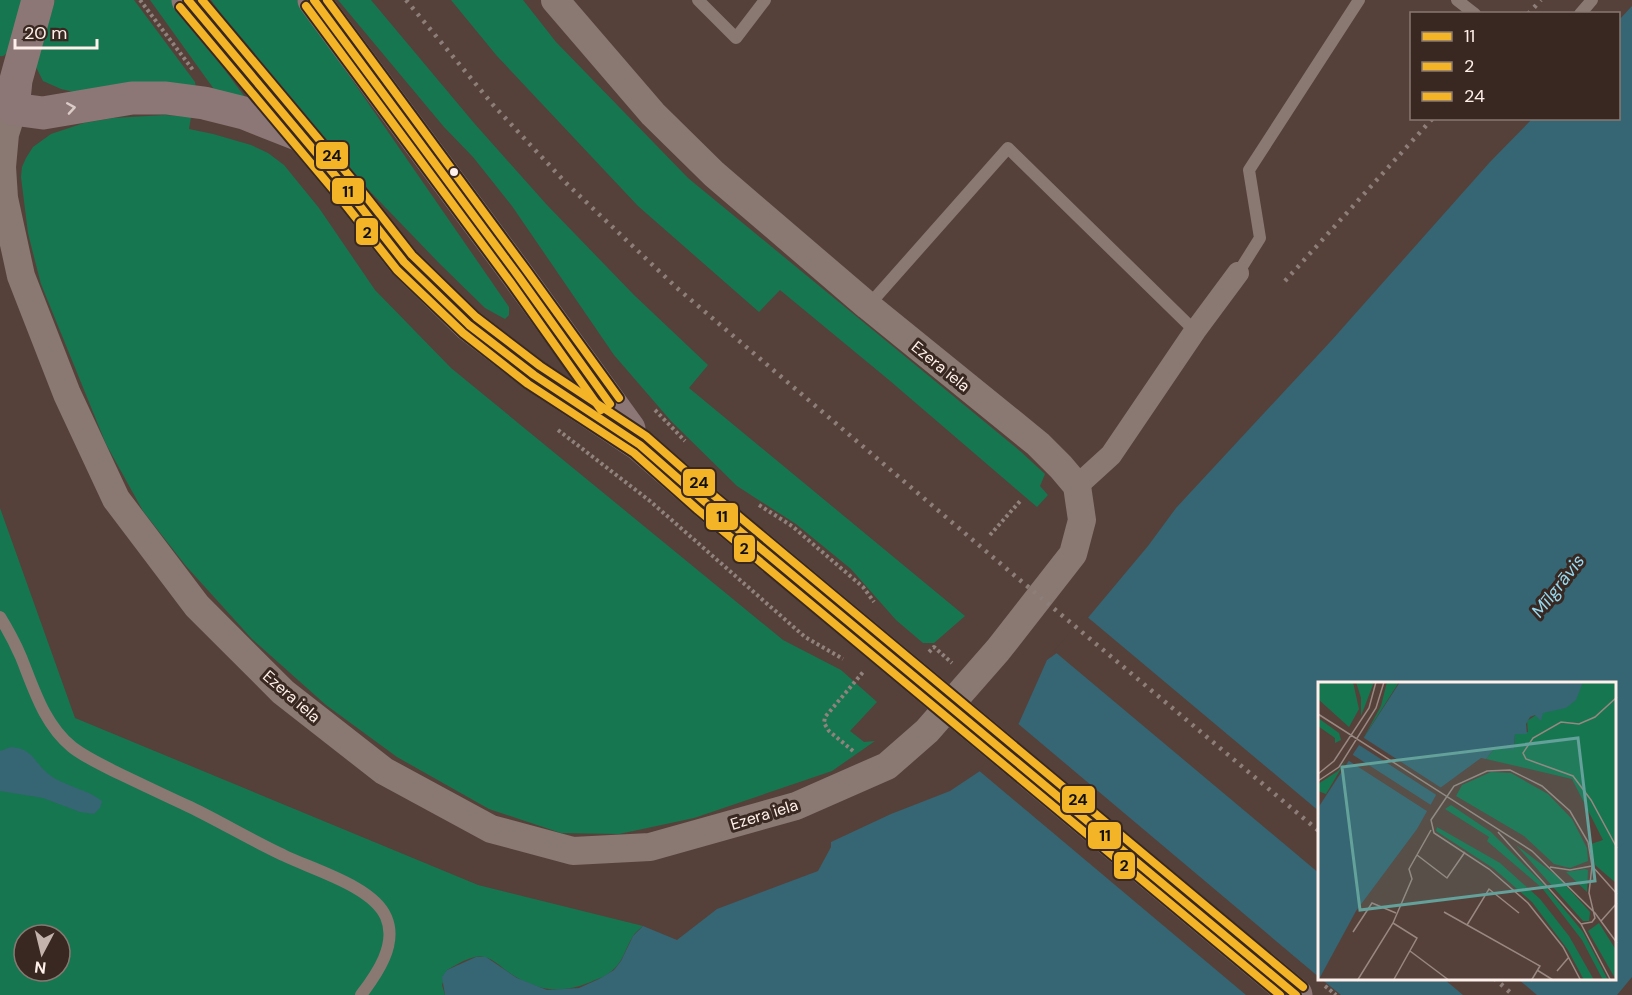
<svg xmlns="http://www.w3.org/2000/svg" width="1632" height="995" font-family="'DM Sans',sans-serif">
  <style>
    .green { fill: #167650; fill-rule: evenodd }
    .water { fill: #366573; fill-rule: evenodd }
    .pier { fill: #55413a }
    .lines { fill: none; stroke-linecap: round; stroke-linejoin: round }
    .path { stroke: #90827d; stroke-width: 4; stroke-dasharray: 3 3; stroke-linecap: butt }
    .service { stroke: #8a7873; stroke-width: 12 }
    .minor { stroke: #8a7873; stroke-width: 22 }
    .tertiary { stroke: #8a7873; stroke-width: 28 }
    .primary { stroke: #8c7776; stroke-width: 33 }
    .rail { stroke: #8d7e79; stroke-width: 4.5; stroke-dasharray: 3 6; stroke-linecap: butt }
    .bus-1-casing { stroke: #392821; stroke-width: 12 }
    .bus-2-casing { stroke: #392821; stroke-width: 12 }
    .bus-3-casing { stroke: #392821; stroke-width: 12 }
    .bus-1 { stroke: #f4b427; stroke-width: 8 }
    .bus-2 { stroke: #f4b427; stroke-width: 8 }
    .bus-3 { stroke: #f4b427; stroke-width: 8 }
    .oneway { stroke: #dcccc8 }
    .bus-dot { fill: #fff0eb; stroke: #392821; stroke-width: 2 }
    .labels { text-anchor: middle; stroke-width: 6; stroke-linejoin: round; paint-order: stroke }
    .street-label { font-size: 16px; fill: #fff0eb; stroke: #392821 }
    .water-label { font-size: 18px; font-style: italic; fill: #95d9f0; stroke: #392821 }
    .inset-road { fill: none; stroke: #998781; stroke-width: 1.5 }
    .view { fill: #63a19a; fill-opacity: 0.15; stroke: #63a19a; stroke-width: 3 }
    .inset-edge { fill: none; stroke: #fff0eb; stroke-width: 3 }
    .line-badge { stroke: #392821; stroke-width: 2 }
    .pale-badge-label { font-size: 16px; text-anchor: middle; font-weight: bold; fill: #111 }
  </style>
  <rect width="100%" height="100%" fill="#55413a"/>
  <!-- green -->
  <g class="green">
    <path d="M0,0H23L8,51C6,54 4,57 0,56Z"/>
    <path d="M55,0H134L195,82L196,88L74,92L61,89L43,81L36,67Z"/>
    <path d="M150,0H173L247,100L216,92Z"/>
    <path d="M211,0H297L509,307V315L505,319L485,308L439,263L359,180L252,57Z"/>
    <path d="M338,0H371L474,123L547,205L634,295L708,365L689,388L965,616L934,643H923L896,620L851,569L796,524L737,486L671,421L614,355L512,206L473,157L444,127Z"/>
    <path d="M451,0H523L556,42L688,178L1020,451L1045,474L1040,486L1048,495L1037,507L889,380L780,290L759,312L638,206L497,56Z"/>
    <path d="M165,115L191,117L189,129L213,134L251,145L268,153L284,165L319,208L375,290L451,368L783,640L841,670L877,702L850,731L864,742L875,741L832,771L694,818L619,834L561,833L489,809L397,757L326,705L252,639L186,566L143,511L106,444L41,284L33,253L28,233L21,177L22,167L26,158L33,147L51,134L84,123L113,118Z"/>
    <path d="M0,508L75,718L478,885L643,926C639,929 635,933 633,936C626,947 624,959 615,968C610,973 602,978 595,980C567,993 543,993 516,977C506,972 496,960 485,957C472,954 458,964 447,970L442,985L445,995H0ZM24,935H60V971H24Z"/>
  </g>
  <!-- water -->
  <g class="water">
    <path d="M1632,6V977L1617,995H445L442,977L447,970L476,957H486L517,978L547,990L579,988L599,979L614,970L621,961L633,936L643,926L677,940L717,909L818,871L831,847V842L891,814L950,791L983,769L1019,723L1047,660L1061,650L1148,546L1176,508L1331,341L1490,162L1532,119L1618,118L1619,20ZM1320,683H1616V978H1320Z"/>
    <path d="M11,747C35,749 34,764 51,776C67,787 87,789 102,801L100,808L94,814L80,812L43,798L0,791V751Z"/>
  </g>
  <!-- pier -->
  <g class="pier">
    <path d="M1085,615L1320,812V874L1054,651Z"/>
    <path d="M1016,722L1320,978L1341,995H1246L977,769L981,767Z"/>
    <path d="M1444,979H1518L1537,995H1463Z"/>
  </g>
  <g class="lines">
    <!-- path -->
    <g class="path">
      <path d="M140,0L193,70"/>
      <path d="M655,410L685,441"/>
      <path d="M558,430L650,501L805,637L843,659"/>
      <path d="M759,505L792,526L863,587L874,602"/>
      <path d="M990,535L1021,500"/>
      <path d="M929,652L934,647L952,663"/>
      <path d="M853,751L829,731L824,723L825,717L864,671"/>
      <path d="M1325,986L1336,995"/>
    </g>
    <!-- service -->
    <g class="service">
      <path d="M698,0L736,38L765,0"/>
      <path d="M1457,0L1475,14"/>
      <path d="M1580,14L1592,0"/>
      <path d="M1238,273L1260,238L1249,170L1359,0"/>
      <path d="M868,306L1008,148L1195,331"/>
      <path d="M0,617C8,630 15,643 21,657C34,689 44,724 72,747C86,758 104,766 120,774C143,785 166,796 190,807C221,822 251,840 283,855C311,869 373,886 386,917C398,944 377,974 361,995"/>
    </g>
    <!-- minor -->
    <path class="minor" d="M1077,486L1111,455L1195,331L1238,273"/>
    <!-- tertiary -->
    <path class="tertiary" d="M13,109L5,134L2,167L4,198L21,276L67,394L116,499L197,606L283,692L384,771L491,829L573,851L650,847L796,806L887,766L927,731L998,650L1073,554L1082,520L1077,486L1061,467L1038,444L868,306L714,174L653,114L555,0"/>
    <!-- primary -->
    <g class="primary">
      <path d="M38,0L16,80L13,109L43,113L132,98H166L204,103L244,113L297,134"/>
      <path d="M188,0L349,192L404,262L469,325L534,375L640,445L705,502L1296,995"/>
      <path d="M314,0L519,277L629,429"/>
    </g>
    <!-- rail -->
    <g class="rail">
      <path d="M406,0L494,106L566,183L677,288L1008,570L1320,832"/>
      <path d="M1528,14L1541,0"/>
      <path d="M1285,281L1433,118"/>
      <path d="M1494,978L1513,995"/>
    </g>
    <!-- bus-1 casing -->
    <g class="bus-1-casing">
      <g id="bus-1">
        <path d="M188,0L349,192L404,262L469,325L534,375L640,445L705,502L1296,995"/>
        <path d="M314,0L519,277L610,404"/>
      </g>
    </g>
    <!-- bus-2 casing -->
    <g class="bus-2-casing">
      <g id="bus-2">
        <path d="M306,6L511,283L601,410"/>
        <path d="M180,7L341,199L397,270L463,333L528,384L634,453L698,510L1280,995"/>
      </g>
    </g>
    <!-- bus-3 casing -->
    <g class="bus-3-casing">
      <g id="bus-3">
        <path d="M202,0L357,185L412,255L476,317L540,366L646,436L712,494L1303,987"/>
        <path d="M327,0L527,271L619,398"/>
      </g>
    </g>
    <!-- bus-1 -->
    <use href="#bus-1" class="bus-1"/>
    <!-- bus-2 -->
    <use href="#bus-2" class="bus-2"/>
    <!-- bus-3 -->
    <use href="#bus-3" class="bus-3"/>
  </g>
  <!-- one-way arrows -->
  <defs><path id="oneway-chevron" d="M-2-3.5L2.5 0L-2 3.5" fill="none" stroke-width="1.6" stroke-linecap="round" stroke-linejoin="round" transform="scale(1.5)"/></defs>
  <use class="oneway" href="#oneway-chevron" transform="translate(71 108) rotate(-9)"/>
  <!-- markers -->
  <circle class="bus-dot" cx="454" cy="172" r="5"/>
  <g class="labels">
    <!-- street labels -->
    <g class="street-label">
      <text transform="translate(941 366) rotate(39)" y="6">Ezera iela</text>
      <text transform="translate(292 696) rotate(41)" y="6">Ezera iela</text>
      <text transform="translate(764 814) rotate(-17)" y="6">Ezera iela</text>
    </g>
    <!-- water labels -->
    <g class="water-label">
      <text transform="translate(1558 586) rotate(-52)" y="6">Mīlgrāvis</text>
    </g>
  </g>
  <!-- overview -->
  <g transform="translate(1318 682)">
    <rect width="298" height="298" fill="#55413a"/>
    <path d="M0,0H35L41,27L31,45L0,17ZM38,0H56L43,34V16ZM69,0H81L46,55L63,24ZM242,0H298V201L277,183L273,162L285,158L254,97L168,77L176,67H196L197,52L210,50L209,39L218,33ZM0,36L21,51L23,58L17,61V56L0,44ZM28,78L8,112L0,109V102L20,89ZM173,90L193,91L230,112L254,137L269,166L270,179L252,186L236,182L206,154L138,114L144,103ZM133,123L173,150L228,205L265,250L290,298H285L264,258L224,206L169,159L171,155L127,127ZM119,145L182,181L222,217L251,254L276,298H266L250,268L214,220L175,186L118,149ZM198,163L240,195L272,230L271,239H265ZM270,188L269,210L248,190L267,187ZM281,241L298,268V298L270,249Z" fill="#167650"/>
    <path d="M82,0H265L258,18L248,26L225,31L223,39L217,33L212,35L208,42L209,52H197L196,67H176L168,77L163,76L122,106L99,147L38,229L0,299V126Z" fill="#366573"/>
    <path d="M43,54L125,107L120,114L38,61ZM32,71L116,125L112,131L28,77Z" fill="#55413a"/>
    <path class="inset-road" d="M299,15L277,35L261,42L243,40L215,56L205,71L208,77L255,94L273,118L299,166M0,32L214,169L277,231L299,261M0,92L16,79L51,26L58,0M0,99L21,85L58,26L66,0M180,150L263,242L293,299M99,173L129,196L147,170M232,185L252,188L274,184L271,211L277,236L274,240L263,242M126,230L222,284L213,299M283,239L299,221M75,241L99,256L75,299M149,243L171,207L201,231M35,250L54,221L78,231M92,269L132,299M219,288L235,298M239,289L251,275M39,299L75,241L94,197L91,187L113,148M263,299L245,265L210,221L171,187L116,151L113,138L136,104L169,89L192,88L224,104L252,129L270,160L274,184L299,212"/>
    <path class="view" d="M260,56L277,199L42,228L24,85Z"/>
    <rect width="298" height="298" class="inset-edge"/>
  </g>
  <g class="line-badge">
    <rect x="315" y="141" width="34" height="29" rx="6" fill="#f4b427"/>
    <rect x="331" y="177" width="34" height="28" rx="6" fill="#f4b427"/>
    <rect x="355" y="217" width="24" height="29" rx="6" fill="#f4b427"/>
    <rect x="682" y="468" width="34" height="29" rx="6" fill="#f4b427"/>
    <rect x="705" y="502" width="34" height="29" rx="6" fill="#f4b427"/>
    <rect x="733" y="534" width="23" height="29" rx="6" fill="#f4b427"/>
    <rect x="1061" y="785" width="35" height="29" rx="6" fill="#f4b427"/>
    <rect x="1087" y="821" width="35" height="29" rx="6" fill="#f4b427"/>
    <rect x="1113" y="851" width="23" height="29" rx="6" fill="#f4b427"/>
  </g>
  <g class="pale-badge-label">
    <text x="332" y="161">24</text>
    <text x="348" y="197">11</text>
    <text x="367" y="238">2</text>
    <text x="699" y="488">24</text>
    <text x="722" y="522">11</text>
    <text x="744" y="554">2</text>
    <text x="1078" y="805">24</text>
    <text x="1105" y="841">11</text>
    <text x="1124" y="871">2</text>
  </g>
  <!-- legend -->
  <rect x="1410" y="12" width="210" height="108" fill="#392821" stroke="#887872" stroke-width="1.5"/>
  <rect x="1422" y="32" width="30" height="9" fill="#f4b427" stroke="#887872" stroke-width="1.5"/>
  <text x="1464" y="42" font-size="18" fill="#fff0eb">11</text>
  <rect x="1422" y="62" width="30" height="9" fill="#f4b427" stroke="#887872" stroke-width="1.5"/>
  <text x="1464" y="72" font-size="18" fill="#fff0eb">2</text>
  <rect x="1422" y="92" width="30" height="9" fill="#f4b427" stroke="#887872" stroke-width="1.5"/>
  <text x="1464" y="102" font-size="18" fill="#fff0eb">24</text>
  <!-- north arrow -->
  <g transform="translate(42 953) rotate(187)"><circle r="28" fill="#392821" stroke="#887872" stroke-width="1.5"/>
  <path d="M0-4.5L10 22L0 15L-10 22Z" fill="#c4b3ad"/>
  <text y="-9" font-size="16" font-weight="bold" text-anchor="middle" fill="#fff0eb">N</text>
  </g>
  <!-- scale -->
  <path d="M15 39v9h82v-9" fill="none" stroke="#fff0eb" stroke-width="3"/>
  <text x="24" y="39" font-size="18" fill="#fff0eb" stroke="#392821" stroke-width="4.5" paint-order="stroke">20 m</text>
</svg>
